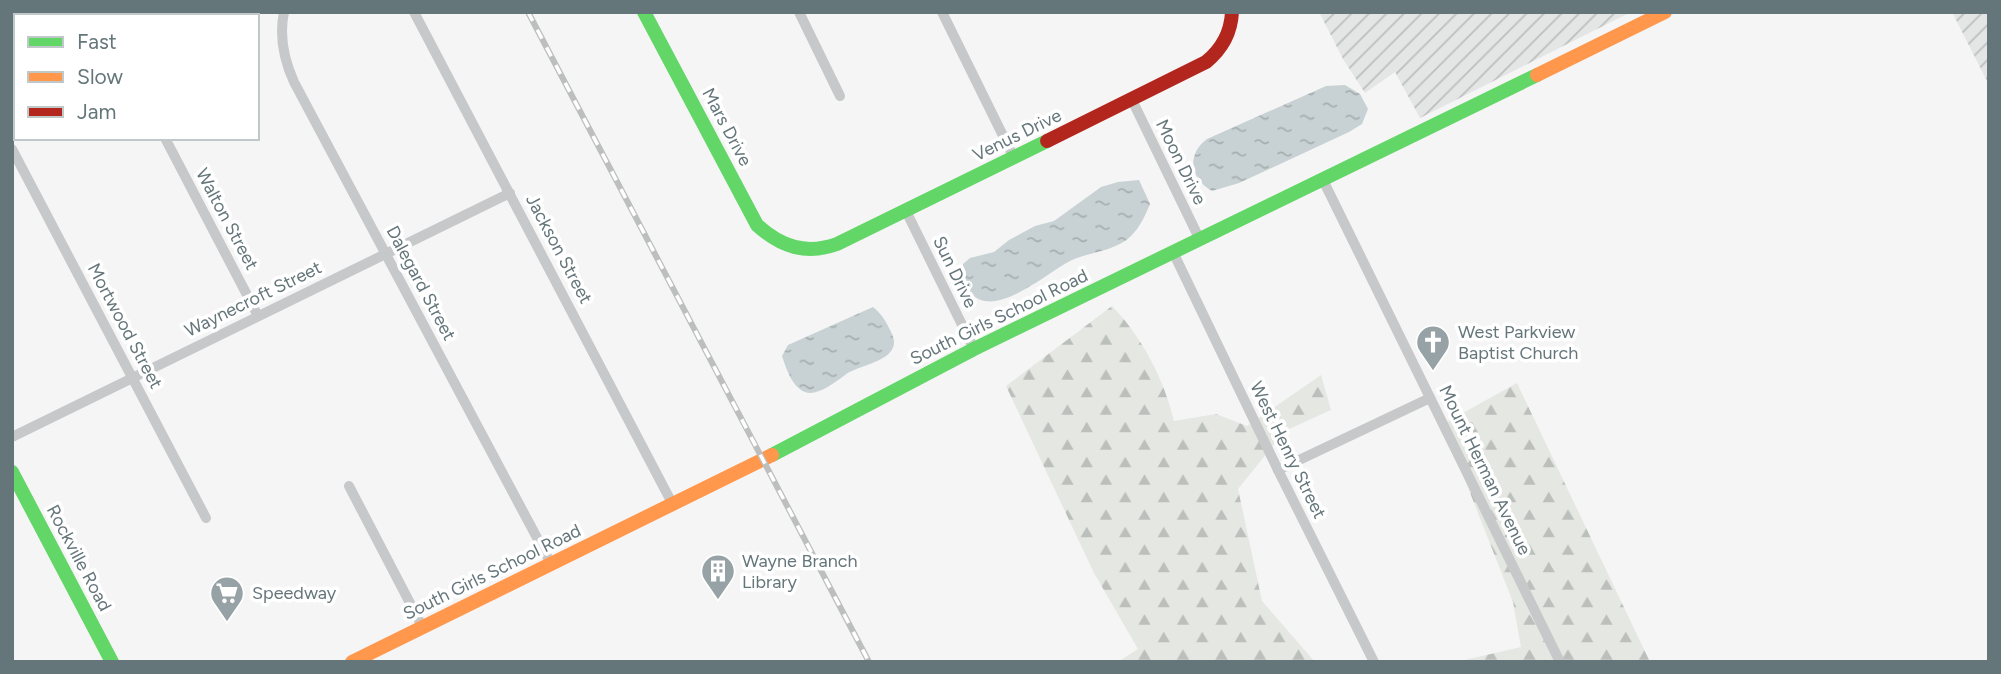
<svg xmlns="http://www.w3.org/2000/svg" width="2001" height="674" font-family="Figtree,sans-serif">
  <style>
    .industrial { fill: url(#industrial-furrows) }
    .forest { fill: url(#forest-firs) }
    .water { fill: url(#water-ripples) }
    .lines { fill: none; stroke-linecap: round; stroke-linejoin: round }
    .street { stroke: #c6c8c9; stroke-width: 10 }
    .fast { stroke: #63d668; stroke-width: 14 }
    .slow { stroke: #ff974d; stroke-width: 14 }
    .jam { stroke: #b3261e; stroke-width: 14 }
    .rail-casing { stroke: #bdbfbf; stroke-width: 6 }
    .rail { stroke: #fff; stroke-width: 3.5; stroke-dasharray: 10; stroke-linecap: butt }
    .labels { text-anchor: middle; stroke-width: 7; stroke-linejoin: round; paint-order: stroke }
    .street-label { font-size: 18px; fill: #65767b; stroke: #fff }
    .poi-label { font-size: 18px; fill: #65767b; stroke: #fff; text-anchor: start }
  </style>
  <defs>
    <pattern id="industrial-furrows" width="10" height="10" patternUnits="userSpaceOnUse" patternTransform="scale(1.75)"><rect width="10" height="10" fill="#e4e6e5"/><path d="M-1 1l2-2M0 10L10 0M9 11l2-2" fill="none" stroke="#bcbfbf"/></pattern>
    <pattern id="forest-firs" width="22" height="20" patternUnits="userSpaceOnUse" patternTransform="scale(1.75)"><rect width="22" height="20" fill="#e4e7e2"/><path d="M5 1l3.5 6h-7zM16 11l3.5 6h-7z" fill="#bcc0bc"/></pattern>
    <pattern id="water-ripples" width="26" height="14" patternUnits="userSpaceOnUse" patternTransform="scale(1.75)"><rect width="26" height="14" fill="#c8d1d3"/><path d="M2 4q2-2 4 0t4 0M15 11q2-2 4 0t4 0" fill="none" stroke="#a6aeb0"/></pattern>
  </defs>
  <rect width="100%" height="100%" fill="#f5f5f5"/>
  <!-- industrial -->
  <g class="industrial">
    <path d="M1319,12H1631L1420,118L1395,72L1365,93L1343,59Z"/>
    <path d="M1952,12H1989V85Z"/>
  </g>
  <!-- forest -->
  <g class="forest">
    <path d="M1112,306C1142,337 1164,379 1174,421L1216,414L1247,426L1321,375L1331,410L1285,431L1238,489L1262,601L1315,662H1118L1138,649L1094,573L1006,386Z"/>
    <path d="M1517,383L1650,662H1456L1521,647L1513,602L1443,424Z"/>
  </g>
  <!-- water -->
  <g class="water">
    <path d="M1345,85L1360,94L1368,109L1362,124L1349,132L1239,183L1212,191C1190,178 1186,155 1207,139L1326,86Z"/>
    <path d="M1139,180L1150,204C1145,216 1140,227 1131,236C1116,251 1090,252 1072,260C1050,270 996,320 972,294C963,284 963,277 963,264L970,258L994,252L1009,240L1035,226L1054,221L1101,187L1118,182Z"/>
    <path d="M873,307C882,314 887,323 892,334C904,361 859,364 845,375C836,382 816,397 805,392C792,387 786,368 782,356L788,345Z"/>
  </g>
  <g class="lines">
    <!-- street -->
    <g class="street">
      <path d="M62,12L64,16"/>
      <path d="M284,12C279,36 284,60 294,82L551,564"/>
      <path d="M414,12L672,503"/>
      <path d="M799,12L840,96"/>
      <path d="M942,12L1014,158"/>
      <path d="M98,16L105,12"/>
      <path d="M12,57L16,55"/>
      <path d="M1132,100L1200,240"/>
      <path d="M165,138L258,316"/>
      <path d="M12,149L206,518"/>
      <path d="M1323,180L1560,662"/>
      <path d="M906,211L974,349"/>
      <path d="M1173,252L1278,470L1374,662"/>
      <path d="M12,437L510,193"/>
      <path d="M1278,470L1430,398"/>
      <path d="M349,486L423,628"/>
    </g>
    <!-- fast -->
    <g class="fast">
      <path d="M644,12L757,225C781,247 806,255 837,244L1047,141"/>
      <path d="M772,455L974,349L1537,75"/>
      <path d="M12,472L112,662"/>
    </g>
    <!-- slow -->
    <g class="slow">
      <path d="M1537,75L1665,12"/>
      <path d="M352,662L772,455"/>
    </g>
    <!-- jam -->
    <path class="jam" d="M1047,141L1206,62C1222,49 1231,33 1232,12"/>
    <!-- rail casing -->
    <g class="rail-casing">
      <path id="rail" d="M528,12L869,662"/>
    </g>
    <!-- rail -->
    <use href="#rail" class="rail"/>
  </g>
  <!-- icons -->
  <defs>
    <g id="church-pin" transform="scale(1.75)"><path d="M0 17L-7.5 6A9.5 9.5 0 1 1 7.5 6Z" fill="#97a2a6" stroke="#fff"/><path d="M-1.2-6h2.4v3.5h3.3v2.4h-3.3V6h-2.4V-.1h-3.3v-2.4h3.3Z" fill="#fff"/></g>
    <g id="building-pin" transform="scale(1.75)"><path d="M0 17L-7.5 6A9.5 9.5 0 1 1 7.5 6Z" fill="#97a2a6" stroke="#fff"/><path d="M-4-6H4V6H1V3H-1V6H-4ZM-2.5-4.3h1.7v1.8h-1.7ZM.8-4.3h1.7v1.8H.8ZM-2.5-1h1.7V.8h-1.7ZM.8-1h1.7V.8H.8Z" fill="#fff"/></g>
    <g id="supermarket-pin" transform="scale(1.75)"><path d="M0 17L-7.5 6A9.5 9.5 0 1 1 7.5 6Z" fill="#97a2a6" stroke="#fff"/><path d="M-6-5.5h2.5l.6 2H6L4.5 2H-2.5L-4.4-4H-6ZM-1.5 3.2a1.3 1.3 0 1 0 .1 0ZM3 3.2a1.3 1.3 0 1 0 .1 0Z" fill="#fff"/></g>
  </defs>
  <g fill-rule="evenodd">
    <use href="#church-pin" x="1433" y="342"/>
    <use href="#building-pin" x="718" y="571"/>
    <use href="#supermarket-pin" x="227" y="593"/>
  </g>
  <g class="labels">
    <!-- street labels -->
    <g class="street-label">
      <text transform="translate(727 127) rotate(62)" y="6">Mars Drive</text>
      <text transform="translate(1017 135) rotate(-26)" y="6">Venus Drive</text>
      <text transform="translate(1181 162) rotate(64)" y="6">Moon Drive</text>
      <text transform="translate(227 219) rotate(62)" y="6">Walton Street</text>
      <text transform="translate(559 249) rotate(62)" y="6">Jackson Street</text>
      <text transform="translate(955 272) rotate(64)" y="6">Sun Drive</text>
      <text transform="translate(421 283) rotate(62)" y="6">Dalegard Street</text>
      <text transform="translate(253 299) rotate(-26)" y="6">Waynecroft Street</text>
      <text transform="translate(999 317) rotate(-26)" y="6">South Girls School Road</text>
      <text transform="translate(125 326) rotate(62)" y="6">Mortwood Street</text>
      <text transform="translate(1288 450) rotate(64)" y="6">West Henry Street</text>
      <text transform="translate(1485 470) rotate(64)" y="6">Mount Herman Avenue</text>
      <text transform="translate(79 558) rotate(62)" y="6">Rockville Road</text>
      <text transform="translate(492 572) rotate(-26)" y="6">South Girls School Road</text>
    </g>
    <!-- poi labels -->
    <g class="poi-label">
      <text x="1458" y="338">West Parkview<tspan x="1458" dy="21">Baptist Church</tspan></text>
      <text x="742" y="567">Wayne Branch<tspan x="742" dy="21">Library</tspan></text>
      <text x="252" y="599">Speedway</text>
    </g>
  </g>
  <!-- border -->
  <rect width="2001" height="674" fill="none" stroke="#65767b" stroke-width="28"/>
  <!-- legend -->
  <rect x="14" y="14" width="245" height="126" fill="#ffffff" stroke="#c1c8ca" stroke-width="2"/>
  <rect x="28" y="37" width="35" height="10" fill="#63d668" stroke="#c1c8ca" stroke-width="2"/>
  <text x="77" y="49" font-size="21" fill="#65767b">Fast</text>
  <rect x="28" y="72" width="35" height="10" fill="#ff974d" stroke="#c1c8ca" stroke-width="2"/>
  <text x="77" y="84" font-size="21" fill="#65767b">Slow</text>
  <rect x="28" y="107" width="35" height="10" fill="#b3261e" stroke="#c1c8ca" stroke-width="2"/>
  <text x="77" y="119" font-size="21" fill="#65767b">Jam</text>
</svg>
